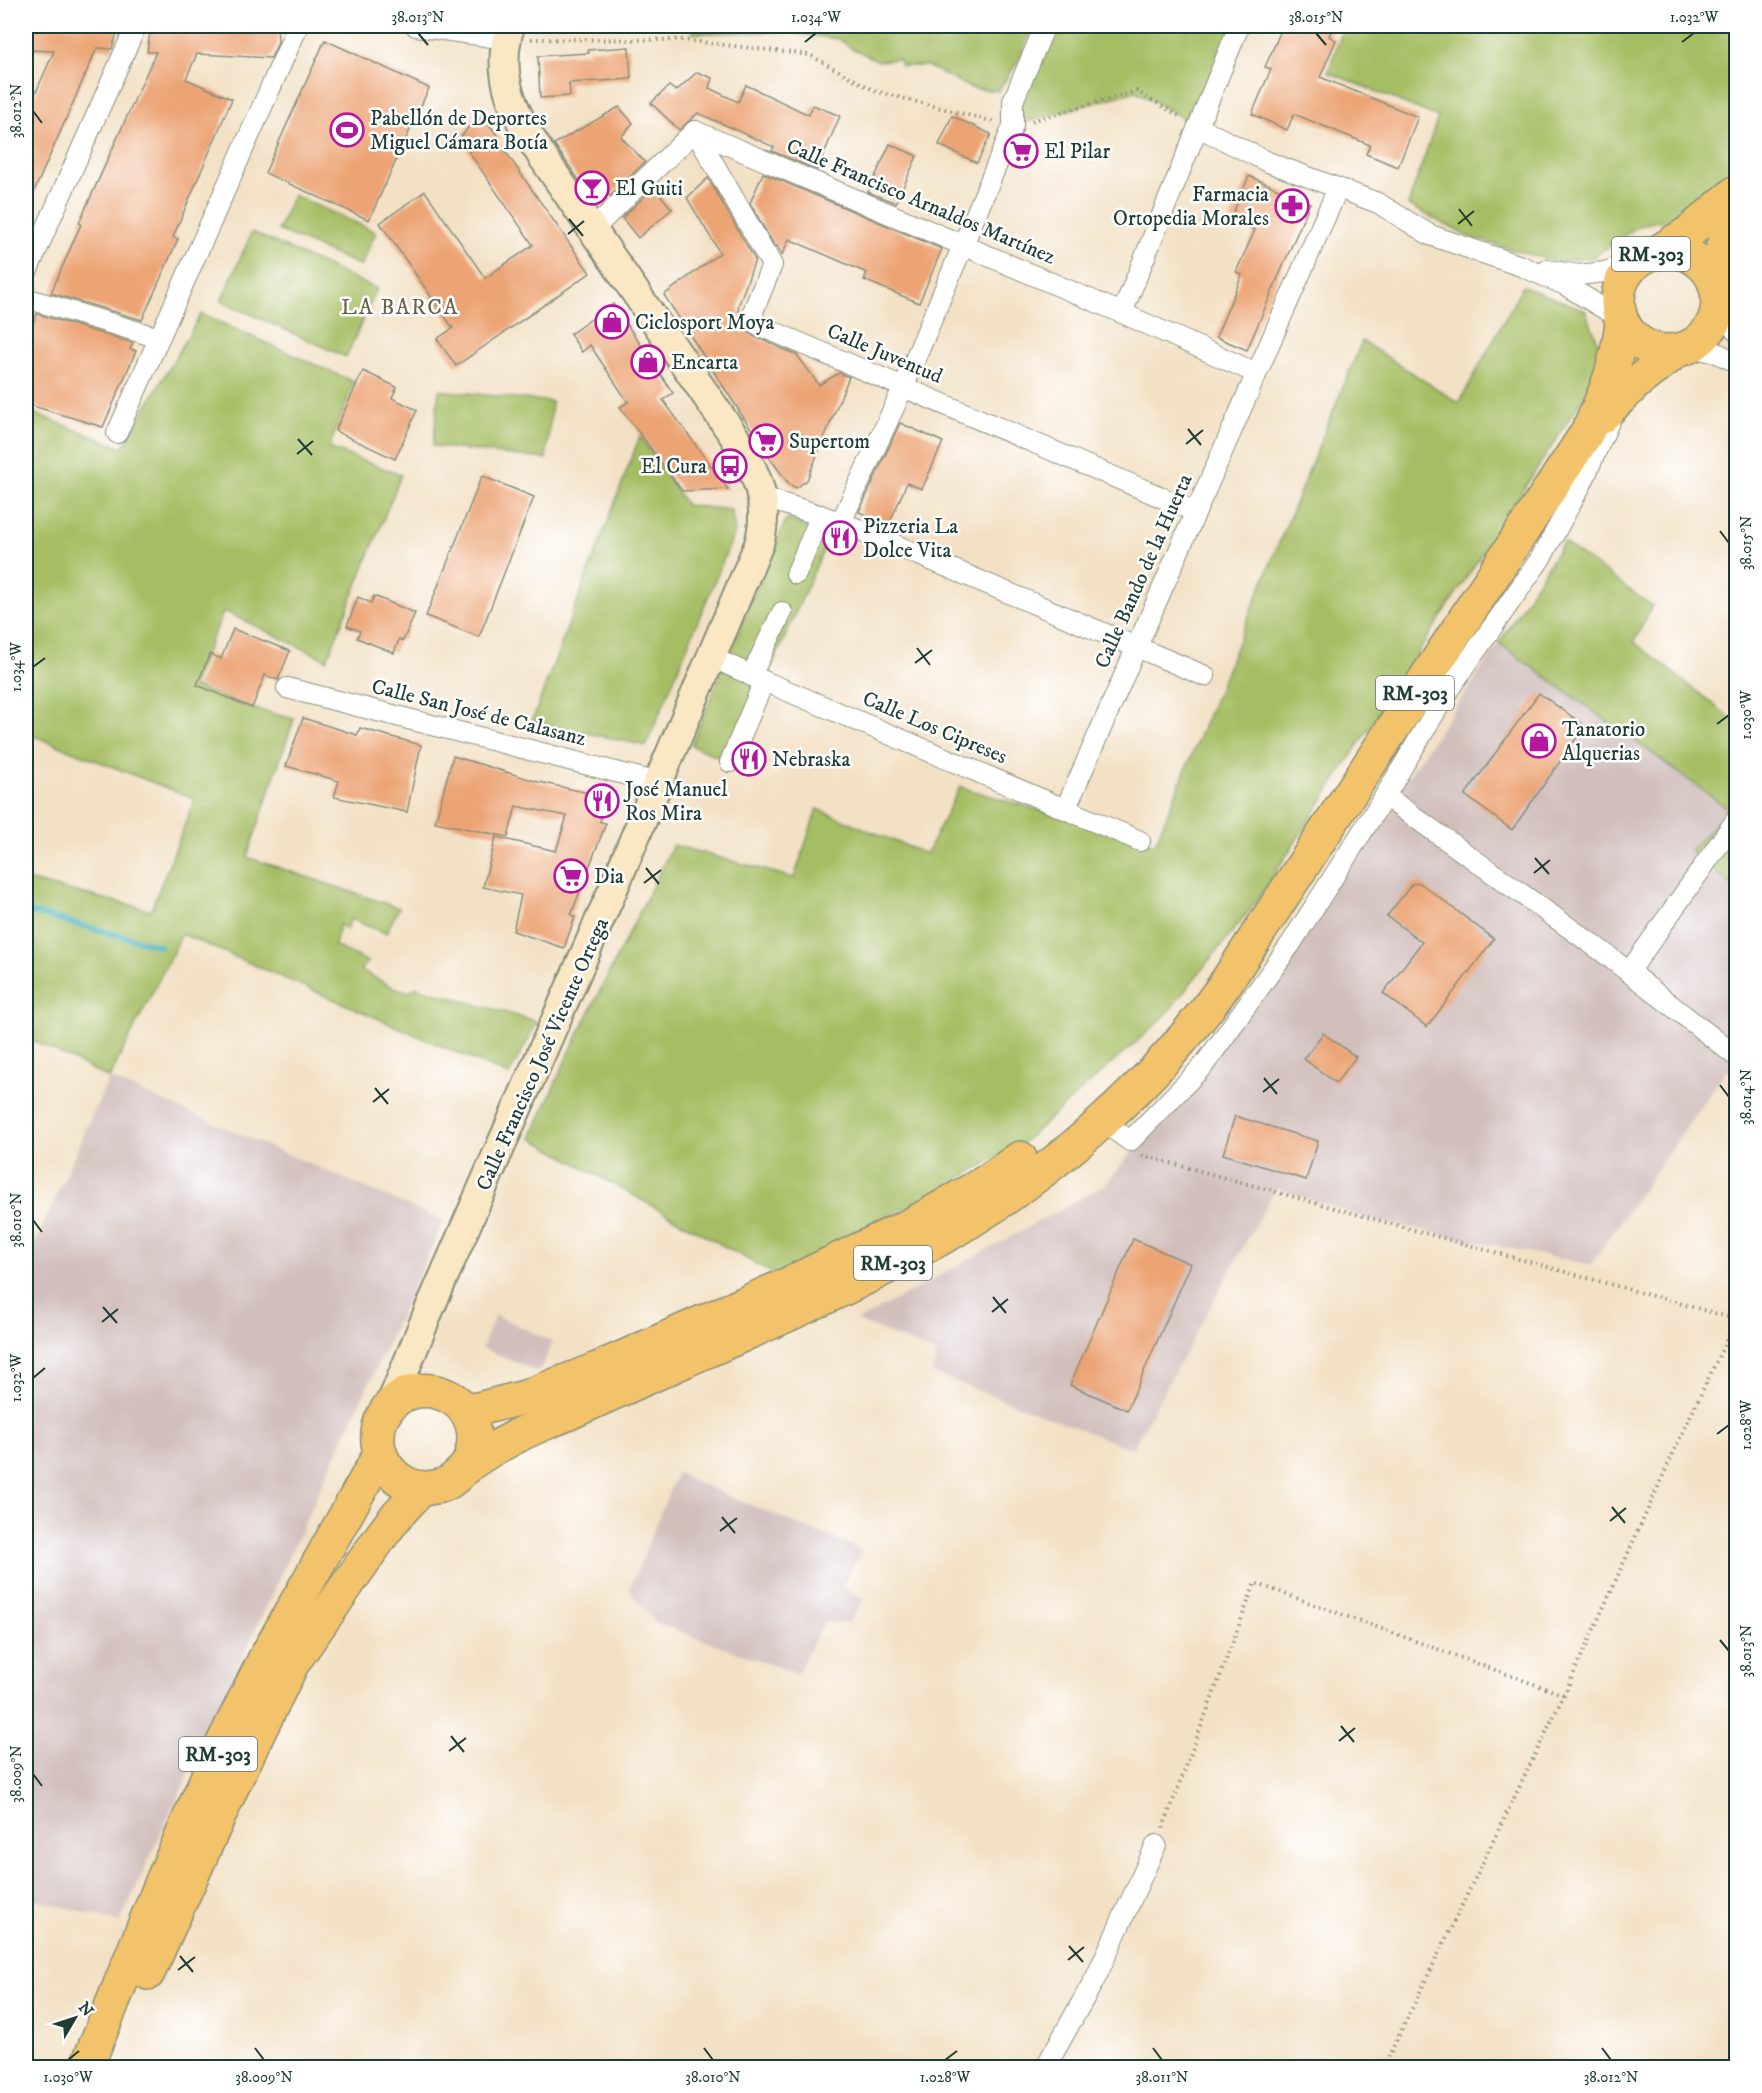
<svg xmlns="http://www.w3.org/2000/svg" width="1762" height="2093" font-family="'IM FELL DW Pica',serif">
  <style>
    .industrial { fill: #d1bfbd }
    .green { fill: #a6be63; stroke: #627e4c; stroke-width: 1.5 }
    .lines { fill: none; stroke-linecap: round; stroke-linejoin: round }
    .stream { stroke: #3eafb6; stroke-width: 6 }
    .building { fill: #eca475 }
    .street-casing { stroke: #898f7c; stroke-width: 22 }
    .secondary-casing { stroke: #898f7c; stroke-width: 32 }
    .highway-casing { stroke: #898f7c; stroke-width: 36 }
    .path { stroke: #898f7c; stroke-width: 4; stroke-dasharray: 1.5 4.5; stroke-linecap: butt }
    .street { stroke: #fff; stroke-width: 20 }
    .secondary { stroke: #fae7c3; stroke-width: 28 }
    .highway { stroke: #f2c36a; stroke-width: 33 }
    .ticks { fill: none; stroke: #1f3d34; stroke-width: 2 }
    .labels { text-anchor: middle; stroke-width: 5; stroke-linejoin: round; paint-order: stroke }
    .shield { fill: #fff; stroke: #627771; stroke-width: 1.5 }
    .shield-label { font-size: 20px; font-weight: bold; fill: #1f3d34 }
    .poi-label { font-size: 21px; fill: #1f3d34; stroke: #fff; text-anchor: start }
    .street-label { font-size: 21px; fill: #1f3d34; stroke: #fff }
    .neighbourhood-label { font-size: 22px; letter-spacing: 1.5px; fill: #67614b; stroke: #fff }
    .neatline { fill: none; stroke: #1f3d34; stroke-width: 2 }
    .ticks-label { font-size: 15px; text-anchor: middle; fill: #1f3d34 }
  </style>
  <rect width="100%" height="100%" fill="#fff"/>
  <filter id="ink" filterUnits="userSpaceOnUse"><feTurbulence type="fractalNoise" baseFrequency=".0167" numOctaves="2"/><feDisplacementMap in="SourceGraphic" scale="12" xChannelSelector="R" yChannelSelector="G"/><feConvolveMatrix kernelMatrix="1 2 1 2 8 2 1 2 1" color-interpolation-filters="sRGB"/></filter>
  <filter id="wash" filterUnits="userSpaceOnUse"><feTurbulence type="fractalNoise" baseFrequency=".008" numOctaves="4" result="noise"/><feDisplacementMap in="SourceGraphic" scale="24" xChannelSelector="R" yChannelSelector="G"/><feGaussianBlur stdDeviation="1.35" result="paint"/><feColorMatrix in="noise" values="0 0 0 0 0 0 0 0 0 0 0 0 0 0 0 0 0 1.4 0 .05"/><feComposite in="paint" operator="in"/></filter>
  <g filter="url(#wash)">
    <rect width="100%" height="100%" fill="#f3e1c5"/>
    <!-- industrial -->
    <g class="industrial">
      <path d="M1499,643L1729,810L1691,851L1736,889V1076L1727,1069L1590,1265L1372,1220L1276,1188L1132,1449L932,1373L937,1353L857,1321L1105,1185L1204,1065L1373,828Z"/>
      <path d="M109,1078L444,1221L120,1922L26,1897V1263Z"/>
      <path d="M495,1315L553,1342L539,1372L482,1348Z"/>
      <path d="M677,1473L728,1496L862,1550L842,1586L864,1599L849,1623L824,1622L797,1674L656,1623L629,1590Z"/>
    </g>
    <!-- green -->
    <g class="green">
      <path d="M694,26H1032L1020,58L998,91L971,88L927,66H901L898,59L879,61L853,49L839,39L785,32L693,33Z"/>
      <path d="M1045,26H1238L1198,127L1136,91L1013,126Z"/>
      <path d="M1344,26H1736V164L1712,201L1682,220L1656,221L1637,227L1593,257L1556,262L1469,237L1408,205L1438,117L1328,72Z"/>
      <path d="M293,195L376,232L361,266L278,230Z"/>
      <path d="M252,232L377,289L346,357L221,301Z"/>
      <path d="M1523,286L1585,310L1603,354L1588,390L1257,901L1162,1019L1020,1145L779,1277L531,1138L567,1057L673,845L794,878L817,809L926,854L960,787L1155,844L1362,341L1459,403Z"/>
      <path d="M201,314L354,382L329,448L401,475L327,660L224,611L192,686L252,708L294,719L247,857L399,908L386,933L350,919L348,929L339,925L335,946L368,962L360,970L393,987L410,992L416,987L538,1022L509,1075L182,934L109,1078L26,1037V880L151,910L195,799L26,733V410L122,448Z"/>
      <path d="M439,390L552,402L546,459L433,446Z"/>
      <path d="M640,436L686,505L731,510L735,532L646,746L532,721Z"/>
      <path d="M786,519L830,535L730,762L691,745Z"/>
      <path d="M1563,542L1652,606L1634,642L1736,722V889L1690,851L1729,809L1499,643Z"/>
    </g>
    <g class="lines">
      <!-- stream -->
      <path class="stream" d="M26,911L160,946"/>
    </g>
    <g id="blocks">
      <!-- building -->
      <g class="building">
        <path d="M26,26H119L112,49L97,48L26,210V115L54,51L26,50Z"/>
        <path d="M151,26H277L278,42L271,58L197,54L186,79L232,99L173,237L178,239L142,320L51,293L81,224L79,223L156,52H147Z"/>
        <path d="M1283,26H1333L1329,36L1336,40L1320,77L1418,117L1398,167L1366,154L1370,145L1294,114L1287,130L1252,114L1271,69L1265,67Z"/>
        <path d="M325,40L429,88L369,220L265,173Z"/>
        <path d="M629,47L631,79L569,83L570,96L540,98L538,56L589,53L588,50Z"/>
        <path d="M697,72L712,78L709,88L738,102L746,85L809,115L813,105L840,116L817,170L772,151L774,147L698,113L679,130L651,103L669,86L676,91Z"/>
        <path d="M619,107L633,123L621,137L645,162L610,196L589,172L581,183L554,144Z"/>
        <path d="M483,116L500,139L498,141L590,273L456,366L437,339L453,328L380,223L425,191L485,278L533,245L460,139L469,126Z"/>
        <path d="M952,116L991,134L977,163L939,145Z"/>
        <path d="M890,144L917,156L896,203L868,192Z"/>
        <path d="M763,173L942,249L919,303L864,280L867,273L789,239L782,255L777,246L775,247L750,203Z"/>
        <path d="M1249,176L1310,203L1247,350L1216,337L1242,275L1236,272L1255,230L1230,220Z"/>
        <path d="M708,178L755,260L738,307L741,319L747,331L753,336L797,355L819,385L839,373L849,377L807,480L796,488L789,484L752,434L751,429L664,295L720,253L687,198Z"/>
        <path d="M654,187L672,209L638,238L622,218Z"/>
        <path d="M613,304L673,393L663,400L728,489L682,491L620,407L628,402L590,345L582,352L570,334Z"/>
        <path d="M37,314L133,343L130,349L136,351L103,427L26,404V338Z"/>
        <path d="M363,371L397,387L392,398L417,410L395,459L335,431Z"/>
        <path d="M900,423L943,442L922,489L907,483L889,524L859,512Z"/>
        <path d="M482,476L534,497L479,637L426,616Z"/>
        <path d="M374,596L415,613L403,641L399,639L394,653L357,638L360,631L347,626L358,597L371,603Z"/>
        <path d="M233,629L290,651L278,680L265,675L252,708L197,685L210,654L221,659Z"/>
        <path d="M1539,693L1585,726L1512,830L1465,795Z"/>
        <path d="M303,718L357,735L360,728L421,745L407,812L334,797L339,781L286,766Z"/>
        <path d="M453,756L539,782L607,797L600,822L606,823L571,915L575,917L564,948L513,931L521,895L483,887L496,837L556,851L567,816L516,806L508,837L435,822Z"/>
        <path d="M1420,883L1494,939L1427,1027L1383,993L1422,942L1387,916L1412,884Z"/>
        <path d="M1323,1033L1356,1057L1336,1083L1304,1059Z"/>
        <path d="M1235,1116L1318,1141L1306,1180L1223,1154Z"/>
        <path d="M1133,1239L1191,1264L1127,1410L1070,1385Z"/>
      </g>
    </g>
  </g>
  <g filter="url(#ink)">
    <use href="#blocks" fill-opacity="0" stroke="#898f7c" stroke-width="1.5"/>
    <g class="lines">
      <!-- street casing -->
      <g class="street-casing">
        <g id="street">
          <path d="M416,26L506,39"/>
          <path d="M1198,127L1268,162L1378,203L1430,235L1521,266L1565,285L1621,319"/>
          <path d="M695,131L772,265L752,314L758,325L1196,512"/>
          <path d="M695,131L1122,313L1256,373"/>
          <path d="M593,229L695,131"/>
          <path d="M1547,270L1579,275L1604,272L1636,262"/>
          <path d="M26,274L136,26"/>
          <path d="M26,298L159,338"/>
          <path d="M1717,304L1736,331"/>
          <path d="M1122,313L1239,26"/>
          <path d="M1687,346L1717,353L1736,362"/>
          <path d="M117,433L298,26"/>
          <path d="M762,497L841,522L1205,676"/>
          <path d="M841,522L903,388L1013,126V101L1045,26"/>
          <path d="M796,574L821,515"/>
          <path d="M711,657L764,681L1140,841"/>
          <path d="M751,676L782,612"/>
          <path d="M287,688L659,783"/>
          <path d="M730,762L764,681"/>
          <path d="M1385,796L1603,952L1736,1056"/>
          <path d="M1066,808L1338,188"/>
          <path d="M1629,972L1736,820"/>
          <path d="M1102,1121L1130,1141L1204,1065L1290,945L1385,796L1449,689L1541,558L1582,483L1610,420"/>
          <path d="M1045,2068L1096,1977L1156,1845"/>
        </g>
      </g>
      <!-- secondary casing -->
      <g class="secondary-casing">
        <path id="secondary" d="M390,1406L430,1308L611,894L759,544C771,500 756,473 734,436L546,162C517,118 493,80 510,26"/>
      </g>
      <!-- highway casing -->
      <g class="highway-casing">
        <g id="highway">
          <circle cx="1668" cy="301" r="50"/>
          <path d="M1658,252L1688,233L1736,192"/>
          <path d="M1715,285L1723,246L1736,206"/>
          <path d="M1601,417L1637,382L1678,350"/>
          <path d="M466,1412L525,1397L597,1369L788,1284L918,1221L987,1181L1020,1158"/>
          <path d="M466,1468C501,1399 411,1363 383,1416C365,1451 396,1495 435,1487C449,1485 456,1477 465,1468C480,1455 500,1445 517,1436C533,1427 551,1421 567,1414C606,1396 645,1379 684,1361C766,1325 849,1289 927,1246C1039,1186 1149,1091 1223,987L1586,434C1605,395 1617,365 1622,322"/>
          <path d="M148,1973L233,1785L292,1664L382,1535L398,1514L422,1488"/>
          <path d="M86,2068L163,1879L217,1755L264,1660L380,1454"/>
        </g>
      </g>
      <!-- path -->
      <g class="path">
        <path d="M531,39L683,40L810,55L875,91L995,122"/>
        <path d="M1032,121L1136,91L1181,117"/>
        <path d="M1142,1155L1736,1319"/>
        <path d="M1163,1828L1255,1583L1564,1695"/>
        <path d="M1383,2068L1564,1695L1680,1438L1736,1320"/>
      </g>
      <!-- street -->
      <use href="#street" class="street"/>
      <!-- secondary -->
      <use href="#secondary" class="secondary"/>
      <!-- highway -->
      <use href="#highway" class="highway"/>
    </g>
  </g>
  <!-- ticks -->
  <path class="ticks" d="M418,33L428,45M1316,33L1326,45M805,42L816,33M1682,42L1694,33M33,111L42,123M1459,209L1472,226M569,219L583,236M1458,224L1474,211M568,234L584,221M1188,429L1201,445M298,439L312,455M1186,444L1203,430M297,454L313,441M1720,531L1729,543M917,648L930,665M915,663L932,650M33,667L45,658M1717,724L1729,715M1535,858L1549,874M646,868L659,884M1534,873L1550,860M644,883L661,870M1264,1078L1277,1094M1720,1085L1729,1097M375,1088L388,1104M1263,1092L1279,1079M373,1102L389,1089M33,1220L42,1232M993,1297L1006,1313M103,1307L117,1323M992,1312L1008,1299M102,1322L118,1309M33,1378L45,1368M1717,1434L1729,1425M1612,1507L1625,1523M722,1517L735,1533M1610,1521L1626,1508M720,1531L737,1518M1720,1640L1729,1651M1341,1726L1354,1742M451,1736L464,1752M1339,1741L1355,1728M449,1751L466,1738M33,1774L42,1786M1069,1946L1083,1962M180,1956L193,1972M1068,1960L1084,1947M178,1970L195,1957M255,2048L264,2060M704,2048L713,2060M1153,2048L1162,2060M1602,2048L1611,2060M68,2060L79,2051M945,2060L957,2051"/>
  <!-- icons -->
  <defs>
    <g id="stadium-ring" transform="scale(1.725)"><circle r="9.5" fill="#fff" stroke="#b5179e" stroke-width="1.5"/><path d="M0-5a6.5 5 0 1 0 0 10a6.5 5 0 1 0 0-10ZM-3.5-1.8h7v3.6h-7Z" fill="#b5179e"/></g>
    <g id="supermarket-ring" transform="scale(1.725)"><circle r="9.5" fill="#fff" stroke="#b5179e" stroke-width="1.5"/><path d="M-6-5.5h2.5l.6 2H6L4.5 2H-2.5L-4.4-4H-6ZM-1.5 3.2a1.3 1.3 0 1 0 .1 0ZM3 3.2a1.3 1.3 0 1 0 .1 0Z" fill="#b5179e"/></g>
    <g id="bar-ring" transform="scale(1.725)"><circle r="9.5" fill="#fff" stroke="#b5179e" stroke-width="1.5"/><path d="M-6-5H6L.8 .8V4.5H3.5V6h-7V4.5H-.8V.8Z" fill="#b5179e"/></g>
    <g id="pharmacy-ring" transform="scale(1.725)"><circle r="9.5" fill="#fff" stroke="#b5179e" stroke-width="1.5"/><path d="M-2-6h4v4h4v4h-4v4h-4v-4h-4v-4h4Z" fill="#b5179e"/></g>
    <g id="shop-ring" transform="scale(1.725)"><circle r="9.5" fill="#fff" stroke="#b5179e" stroke-width="1.5"/><path d="M-5-2.5h2.3a2.7 3.5 0 0 1 5.4 0H5L5.5 6h-11ZM-1.5-2.5h3a1.5 2.3 0 0 0-3 0Z" fill="#b5179e"/></g>
    <g id="bus-ring" transform="scale(1.725)"><circle r="9.5" fill="#fff" stroke="#b5179e" stroke-width="1.5"/><path d="M-5-6H5V4H4V6H2V4H-2V6H-4V4H-5ZM-3.5-4V0h7V-4ZM-3.5 1.2v1.5H-2V1.2ZM2 1.2v1.5H3.5V1.2Z" fill="#b5179e"/></g>
    <g id="restaurant-ring" transform="scale(1.725)"><circle r="9.5" fill="#fff" stroke="#b5179e" stroke-width="1.5"/><path d="M-5-6h1v4h1v-4h1v4h1v-4h1v5L-1.5 .5V6h-2V.5L-5-1ZM5-6V6H3V1.5H1.5Q1.5-4 5-6Z" fill="#b5179e"/></g>
  </defs>
  <g fill-rule="evenodd">
    <use href="#stadium-ring" x="347" y="130"/>
    <use href="#supermarket-ring" x="1021" y="151"/>
    <use href="#bar-ring" x="592" y="188"/>
    <use href="#pharmacy-ring" x="1292" y="206"/>
    <use href="#shop-ring" x="612" y="322"/>
    <use href="#shop-ring" x="648" y="362"/>
    <use href="#supermarket-ring" x="766" y="441"/>
    <use href="#bus-ring" x="730" y="466"/>
    <use href="#restaurant-ring" x="840" y="538"/>
    <use href="#shop-ring" x="1539" y="741"/>
    <use href="#restaurant-ring" x="749" y="759"/>
    <use href="#restaurant-ring" x="602" y="801"/>
    <use href="#supermarket-ring" x="571" y="876"/>
  </g>
  <g class="labels">
    <!-- shield labels -->
    <g class="shield">
      <rect x="1612" y="237" width="78" height="34" rx="4.5"/>
      <rect x="1376" y="676" width="78" height="34" rx="4.5"/>
      <rect x="854" y="1246" width="78" height="34" rx="4.5"/>
      <rect x="179" y="1737" width="78" height="34" rx="4.5"/>
    </g>
    <g class="shield-label">
      <text x="1651" y="261">RM-303</text>
      <text x="1415" y="700">RM-303</text>
      <text x="893" y="1270">RM-303</text>
      <text x="218" y="1761">RM-303</text>
    </g>
    <!-- poi labels -->
    <g class="poi-label">
      <text x="370" y="125">Pabellón de Deportes<tspan x="370" dy="24">Miguel Cámara Botía</tspan></text>
      <text x="1044" y="158">El Pilar</text>
      <text x="615" y="195">El Guiti</text>
      <text x="1269" y="201" text-anchor="end">Farmacia<tspan x="1269" dy="24">Ortopedia Morales</tspan></text>
      <text x="635" y="329">Ciclosport Moya</text>
      <text x="671" y="369">Encarta</text>
      <text x="789" y="448">Supertom</text>
      <text x="707" y="473" text-anchor="end">El Cura</text>
      <text x="863" y="533">Pizzeria La<tspan x="863" dy="24">Dolce Vita</tspan></text>
      <text x="1562" y="736">Tanatorio<tspan x="1562" dy="24">Alquerias</tspan></text>
      <text x="772" y="766">Nebraska</text>
      <text x="625" y="796">José Manuel<tspan x="625" dy="24">Ros Mira</tspan></text>
      <text x="594" y="883">Dia</text>
    </g>
    <!-- street labels -->
    <g class="street-label">
      <text transform="translate(921 201) rotate(23)" y="7">Calle Francisco Arnaldos Martínez</text>
      <text transform="translate(885 353) rotate(23)" y="7">Calle Juventud</text>
      <text transform="translate(1143 571) rotate(-66)" y="7">Calle Bando de la Huerta</text>
      <text transform="translate(479 712) rotate(14)" y="7">Calle San José de Calasanz</text>
      <text transform="translate(935 727) rotate(23)" y="7">Calle Los Cipreses</text>
      <text transform="translate(542 1054) rotate(-66)" y="7">Calle Francisco José Vicente Ortega</text>
    </g>
    <!-- neighbourhood labels -->
    <g class="neighbourhood-label">
      <text x="400" y="314">LA BARCA</text>
    </g>
  </g>
  <!-- margin -->
  <rect width="1762" height="2093" fill="none" stroke="#fff" stroke-width="66"/>
  <!-- north arrow -->
  <g transform="translate(75 2018) rotate(51)" stroke="#ffffff" stroke-width="4.5" paint-order="stroke">
  <path d="M0-4.5L10 22L0 15L-10 22Z" fill="#1f3d34"/>
  <text y="-9" font-size="16" font-weight="bold" text-anchor="middle" fill="#1f3d34">N</text>
  </g>
  <rect x="33" y="33" width="1696" height="2027" class="neatline"/>
  <g class="ticks-label">
    <text x="418" y="22">38.013°N</text>
    <text x="816" y="22">1.034°W</text>
    <text x="1316" y="22">38.015°N</text>
    <text x="1694" y="22">1.032°W</text>
    <text transform="translate(16 111) rotate(-90)" y="5">38.012°N</text>
    <text transform="translate(1746 543) rotate(-90)" y="5">38.015°N</text>
    <text transform="translate(16 667) rotate(-90)" y="5">1.034°W</text>
    <text transform="translate(1746 715) rotate(-90)" y="5">1.030°W</text>
    <text transform="translate(1746 1097) rotate(-90)" y="5">38.014°N</text>
    <text transform="translate(16 1220) rotate(-90)" y="5">38.010°N</text>
    <text transform="translate(16 1378) rotate(-90)" y="5">1.032°W</text>
    <text transform="translate(1746 1425) rotate(-90)" y="5">1.028°W</text>
    <text transform="translate(1746 1651) rotate(-90)" y="5">38.013°N</text>
    <text transform="translate(16 1774) rotate(-90)" y="5">38.009°N</text>
    <text x="68" y="2082">1.030°W</text>
    <text x="264" y="2082">38.009°N</text>
    <text x="713" y="2082">38.010°N</text>
    <text x="945" y="2082">1.028°W</text>
    <text x="1162" y="2082">38.011°N</text>
    <text x="1611" y="2082">38.012°N</text>
  </g>
</svg>
